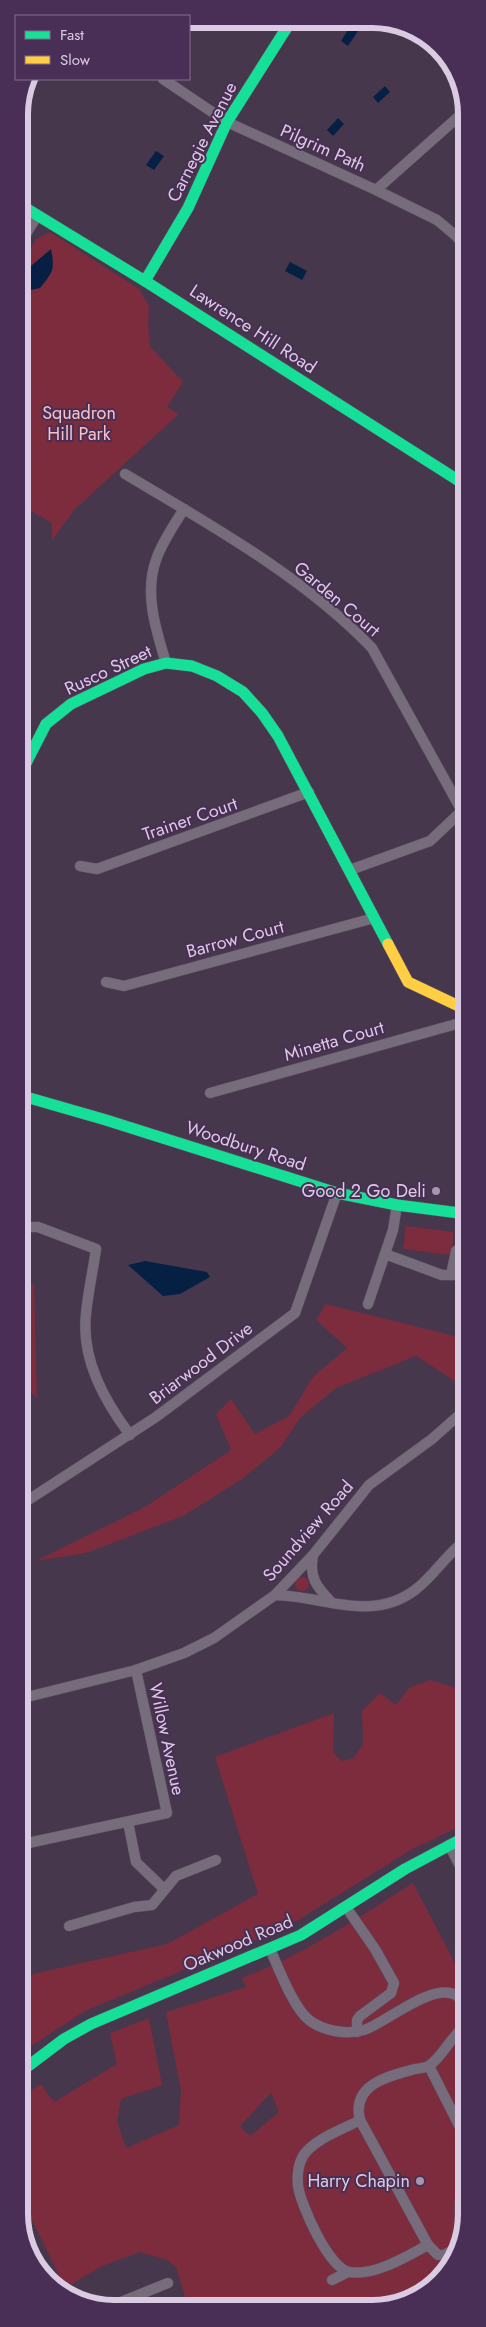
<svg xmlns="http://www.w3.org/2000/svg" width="486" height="2327" font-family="Jost,sans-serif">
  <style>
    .green { fill: #7c2c3c; fill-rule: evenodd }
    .water { fill: #062044 }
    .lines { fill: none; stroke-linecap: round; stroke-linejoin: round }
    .street-casing { stroke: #615567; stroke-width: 11 }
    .fast-casing { stroke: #615567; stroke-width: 12 }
    .slow-casing { stroke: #615567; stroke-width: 12 }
    .street { stroke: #766c7b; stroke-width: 10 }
    .fast { stroke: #16e098; stroke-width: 11 }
    .slow { stroke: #ffcf43; stroke-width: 11 }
    .poi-dot { fill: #a697ae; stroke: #492f55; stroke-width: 2 }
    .labels { text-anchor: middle; stroke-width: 4; stroke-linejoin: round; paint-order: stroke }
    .street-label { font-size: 18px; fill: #dacbe2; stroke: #492f55 }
    .park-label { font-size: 18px; fill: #fac1c5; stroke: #492f55 }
    .poi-label { font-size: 18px; fill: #dacbe2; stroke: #492f55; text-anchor: end }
    .rim { fill: none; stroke: #dacbe2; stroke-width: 6 }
  </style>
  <rect width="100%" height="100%" fill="#46374d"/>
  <!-- green -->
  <g class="green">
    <path d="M50,232L139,289L149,306L148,323L150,346L183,382L167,407L179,414L75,509L52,540V523L19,504V269L36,239Z"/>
    <path d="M406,1226L454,1232L451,1255L403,1249Z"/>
    <path d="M19,1284H34L37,1398L19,1381Z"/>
    <path d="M326,1304L467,1339V1387L466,1388L416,1356L336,1388L300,1418L280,1448L242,1479L183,1516L86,1553L36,1561L145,1507L231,1450L216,1414L231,1399L255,1434L289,1416L313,1377L347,1348L316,1320Z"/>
    <circle cx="302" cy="1584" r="7"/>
    <path d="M431,1680L467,1692V1823L411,1850L298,1920L239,1947L85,2011L19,2054V1977L167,1944L258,1894L215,1757L334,1713L333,1752L341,1761L354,1758L363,1744L362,1711L380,1693L396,1705L410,1687Z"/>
    <path d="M413,1883L467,1986V2219L440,2280L384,2307H188L176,2267L167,2260L139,2252L100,2267L65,2288L20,2195L19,2098L41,2084L54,2102L117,2064L110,2033L149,2018L162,2085L121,2099L117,2121L126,2148L179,2125L181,2091L166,2012L246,1987L242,1978C303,1955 358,1918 413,1883ZM271,2093L279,2112L250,2136L240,2126Z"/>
  </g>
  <!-- water -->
  <g class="water">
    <path d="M350,27L358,31L348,46L341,41Z"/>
    <path d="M385,86L390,92L378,103L373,97Z"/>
    <path d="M338,118L344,124L333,136L327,130Z"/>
    <path d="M156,151L164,156L154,170L146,165Z"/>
    <path d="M51,249C55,270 53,272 40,288L31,290L24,284L25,271Z"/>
    <path d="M290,262L307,271L302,280L285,271Z"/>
    <path d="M145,1261L207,1272L210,1277L180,1294L163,1296L128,1265Z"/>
  </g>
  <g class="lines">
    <!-- street casing -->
    <g class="street-casing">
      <g id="street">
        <path d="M163,79L227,122L376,190L437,220L456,236L467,248"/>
        <path d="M376,190L466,110"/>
        <path d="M19,245L37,216"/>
        <path d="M125,474C209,524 304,577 372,648L462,811"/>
        <path d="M166,663C156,630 144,594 156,560C162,542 174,525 184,509"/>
        <path d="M80,866L97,869L309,792"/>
        <path d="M350,870L430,841L466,807"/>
        <path d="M106,982L124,986L374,918"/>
        <path d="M210,1093L467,1021"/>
        <path d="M19,1227H38L96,1249C93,1271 88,1292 86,1314C81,1359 104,1400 130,1435"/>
        <path d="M467,1243L456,1251L451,1275L467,1274"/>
        <path d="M385,1254L442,1275H451"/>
        <path d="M368,1304L393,1230L397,1205"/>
        <path d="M19,1506L156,1417L295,1313L337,1193"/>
        <path d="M313,1555C309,1578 316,1586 332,1603"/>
        <path d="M275,1595C324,1596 371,1623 415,1590C434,1576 447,1553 467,1539"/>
        <path d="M19,1699L136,1670L184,1653L214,1638L275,1595L313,1555L369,1485L432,1439L467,1408"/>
        <path d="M128,1822L136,1862L164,1889"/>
        <path d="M19,1845L167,1813L136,1670"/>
        <path d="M449,1845L467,1879"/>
        <path d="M346,1907L375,1949L394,1983L391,1993L360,2016L357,2020V2032"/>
        <path d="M69,1926L134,1907L152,1905L176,1876L216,1860"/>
        <path d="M270,1949C279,1969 293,2007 309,2020C323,2031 346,2035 364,2030C388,2023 454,1962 467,2012"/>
        <path d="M429,2066L467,2141"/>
        <path d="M360,2120C342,2130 314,2139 303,2156C298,2165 297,2176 298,2186C301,2206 329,2268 349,2272C376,2276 405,2257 428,2245"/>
        <path d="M21,2228L26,2235L41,2272"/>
        <path d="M460,2235V2200L467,2186"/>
        <path d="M453,2250L444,2255H438L428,2245L360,2120C351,2084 389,2076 415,2069C420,2068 427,2068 430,2065C445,2054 451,2035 467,2025"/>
        <path d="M332,2280L348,2272"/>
        <path d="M111,2306L168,2283"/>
      </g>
    </g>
    <!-- fast casing -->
    <g class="fast-casing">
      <g id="fast">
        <path d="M19,204L145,281L467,486"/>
        <path d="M145,281L188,208L227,122L291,21"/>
        <path d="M19,777L46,724L71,704L144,669L166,663L192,666L217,676L243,692L262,713L278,736L388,944"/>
        <path d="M19,1095L106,1120L337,1193L397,1205L467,1214"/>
        <path d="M19,2073L64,2039L91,2024L301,1935L405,1869L467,1836"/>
      </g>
    </g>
    <!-- slow casing -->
    <g class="slow-casing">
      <path id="slow" d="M388,944L408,982L467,1010"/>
    </g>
    <!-- street -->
    <use href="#street" class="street"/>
    <!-- fast -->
    <use href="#fast" class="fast"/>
    <!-- slow -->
    <use href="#slow" class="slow"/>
  </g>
  <!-- markers -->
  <g class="poi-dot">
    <circle cx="436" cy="1191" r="5"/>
    <circle cx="420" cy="2181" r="5"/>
  </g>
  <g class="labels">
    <!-- street labels -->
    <g class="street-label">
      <text transform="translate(202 142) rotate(-63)" y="6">Carnegie Avenue</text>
      <text transform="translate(323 148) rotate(24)" y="6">Pilgrim Path</text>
      <text transform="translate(253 329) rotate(33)" y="6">Lawrence Hill Road</text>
      <text transform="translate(337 599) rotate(40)" y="6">Garden Court</text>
      <text transform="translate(108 670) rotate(-25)" y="6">Rusco Street</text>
      <text transform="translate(190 819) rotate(-19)" y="6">Trainer Court</text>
      <text transform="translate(235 939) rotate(-15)" y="6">Barrow Court</text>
      <text transform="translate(334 1041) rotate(-16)" y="6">Minetta Court</text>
      <text transform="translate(246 1146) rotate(18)" y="6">Woodbury Road</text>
      <text transform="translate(201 1363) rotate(-37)" y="6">Briarwood Drive</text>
      <text transform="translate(308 1531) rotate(-49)" y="6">Soundview Road</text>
      <text transform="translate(167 1739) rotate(78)" y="6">Willow Avenue</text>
      <text transform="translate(238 1943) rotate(-23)" y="6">Oakwood Road</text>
    </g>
    <!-- park labels -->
    <g class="park-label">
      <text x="79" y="419">Squadron<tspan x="79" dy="21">Hill Park</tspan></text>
    </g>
    <!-- poi labels -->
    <g class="poi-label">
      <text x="426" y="1197">Good 2 Go Deli</text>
      <text x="410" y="2187">Harry Chapin</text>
    </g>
  </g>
  <!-- crop -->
  <path d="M0 0H486V2327H0ZM114 28H372A86 86 0 0 1 458 114V2214A86 86 0 0 1 372 2300H114A86 86 0 0 1 28 2214V114A86 86 0 0 1 114 28Z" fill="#492f55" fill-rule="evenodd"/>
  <path class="rim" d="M114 28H372A86 86 0 0 1 458 114V2214A86 86 0 0 1 372 2300H114A86 86 0 0 1 28 2214V114A86 86 0 0 1 114 28Z"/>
  <!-- legend -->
  <rect x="15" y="15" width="175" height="65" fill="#492f55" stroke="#836d8d"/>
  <rect x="25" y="31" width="25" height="8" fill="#16e098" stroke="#836d8d"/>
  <text x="60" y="40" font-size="15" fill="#dacbe2">Fast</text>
  <rect x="25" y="56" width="25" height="8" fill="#ffcf43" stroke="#836d8d"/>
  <text x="60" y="65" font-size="15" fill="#dacbe2">Slow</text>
</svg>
